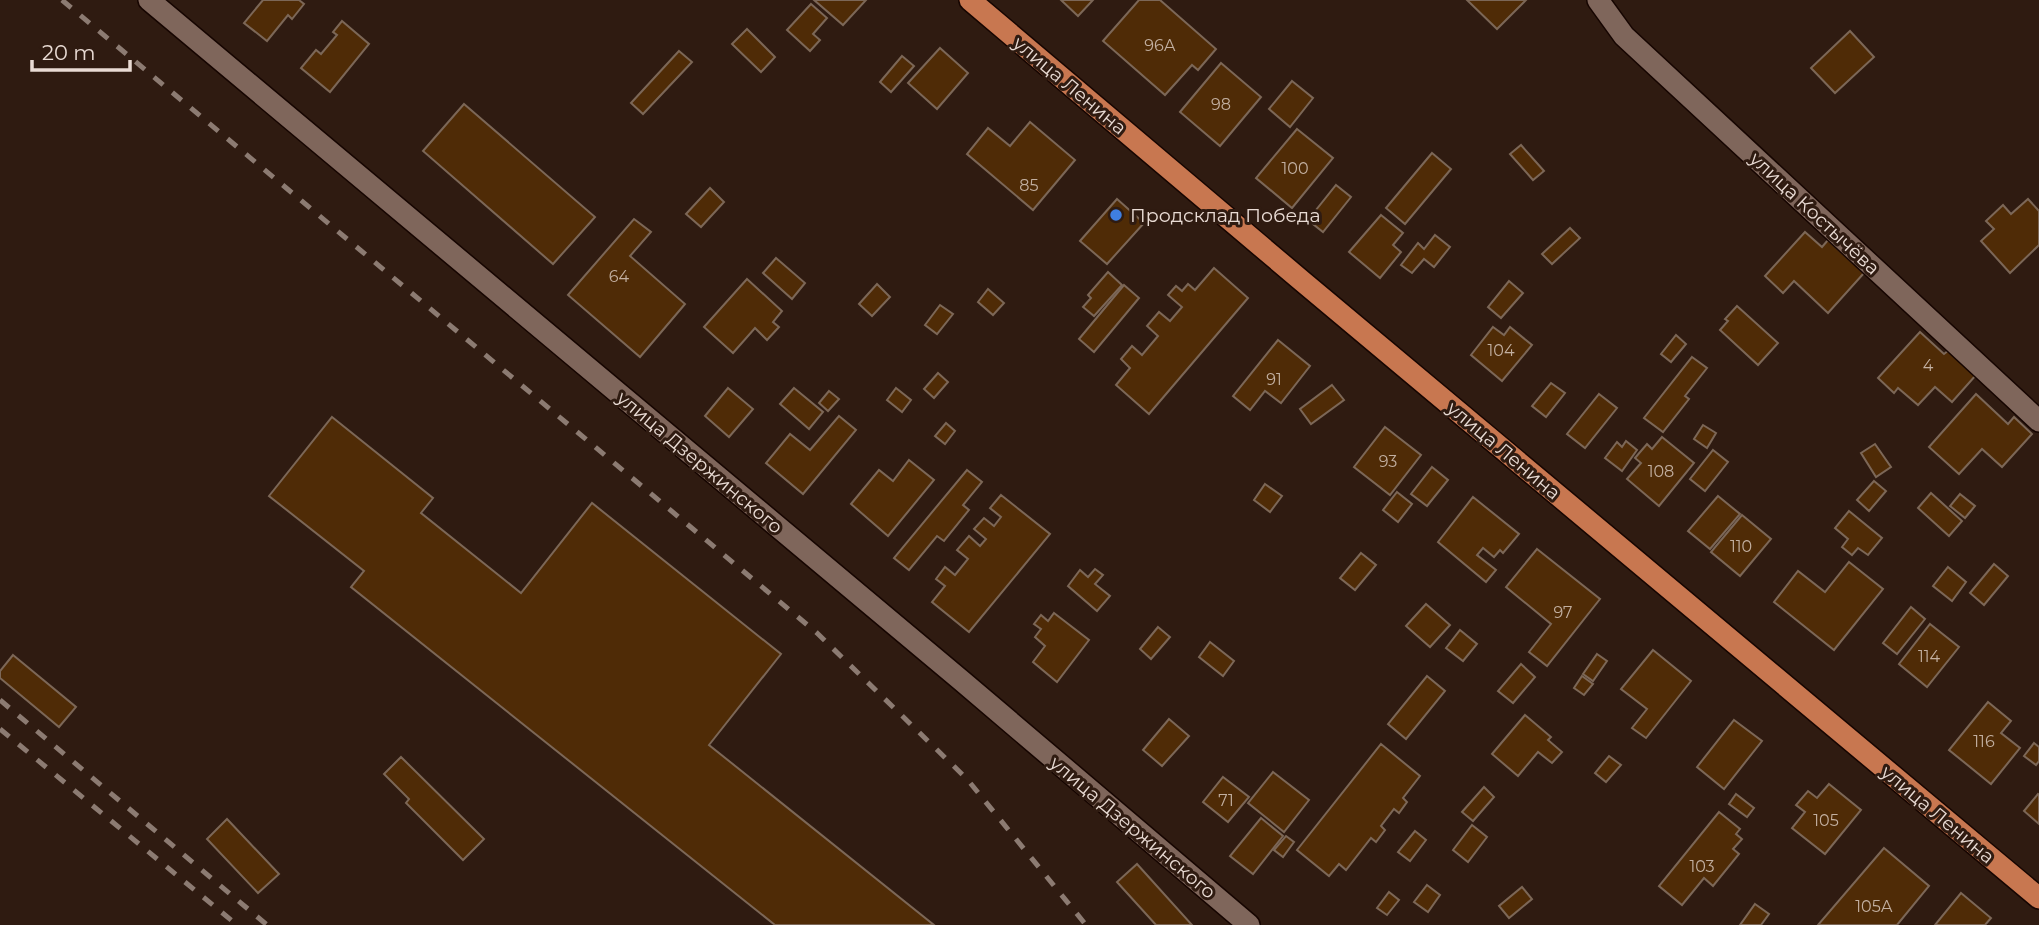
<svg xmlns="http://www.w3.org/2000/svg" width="2039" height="925" font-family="Montserrat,sans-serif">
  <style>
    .building { fill: #4f2b06; stroke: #7c6757; stroke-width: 2 }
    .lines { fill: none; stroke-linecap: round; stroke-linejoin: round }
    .minor-casing { stroke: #160501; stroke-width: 24 }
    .major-casing { stroke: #160501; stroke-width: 24 }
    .minor { stroke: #7f665b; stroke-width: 21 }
    .major { stroke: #c87750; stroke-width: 21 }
    .rail { stroke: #8c7b72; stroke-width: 5; stroke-dasharray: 12 12; stroke-linecap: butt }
    .shop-dot { fill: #3f7fe0; stroke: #2f1b11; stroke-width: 2.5 }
    .labels { text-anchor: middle; stroke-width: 6; stroke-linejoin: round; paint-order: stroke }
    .number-label { font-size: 16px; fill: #c2afa0 }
    .street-label { font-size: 19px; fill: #e9dbd4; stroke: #2f1b11 }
    .poi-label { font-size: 19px; fill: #e9dbd4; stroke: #2f1b11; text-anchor: start }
  </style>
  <rect width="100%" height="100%" fill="#2f1b11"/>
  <!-- building -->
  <g class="building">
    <path d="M263,0H299L304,4L292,19L288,15L267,41L244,23Z"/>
    <path d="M814,0H866L843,25Z"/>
    <path d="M1061,0H1093L1078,16Z"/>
    <path d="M1139,0H1160L1216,49L1198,70L1192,65L1165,95L1103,41Z"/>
    <path d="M1467,0H1526L1497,29Z"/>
    <path d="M811,4L827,18L813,34L820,40L810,51L787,30Z"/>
    <path d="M342,21L369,44L330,92L301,68L316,50L321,54L337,35L333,32Z"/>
    <path d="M747,29L775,57L761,72L732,44Z"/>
    <path d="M1850,31L1874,57L1835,93L1811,68Z"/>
    <path d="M940,48L968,73L937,109L908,83Z"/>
    <path d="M679,51L692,62L643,114L631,103Z"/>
    <path d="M902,56L914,66L891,92L880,82Z"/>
    <path d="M1221,63L1261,97L1220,146L1180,112Z"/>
    <path d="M1292,81L1313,98L1290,127L1269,109Z"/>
    <path d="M464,104L595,217L553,264L423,151Z"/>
    <path d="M1030,122L1075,160L1033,210L967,154L988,128L1010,146Z"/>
    <path d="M1297,129L1333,158L1292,208L1256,178Z"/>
    <path d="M1521,145L1544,171L1533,180L1510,154Z"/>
    <path d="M1432,153L1451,169L1405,224L1386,208Z"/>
    <path d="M1336,185L1351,197L1323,232L1308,220Z"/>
    <path d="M710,188L724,202L701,227L686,214Z"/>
    <path d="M1117,199L1144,223L1107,264L1080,241Z"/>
    <path d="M2028,199L2039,211V245L2010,273L1981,241L1994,229L1986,221L2003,205L2011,214Z"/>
    <path d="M1381,215L1403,233L1393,245L1401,252L1380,278L1349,252Z"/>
    <path d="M634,219L651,232L630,256L685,304L640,357L568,295Z"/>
    <path d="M1570,228L1580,238L1552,264L1542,254Z"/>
    <path d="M1805,232L1822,247L1828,240L1864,273L1828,313L1794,281L1783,293L1765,276Z"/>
    <path d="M1435,235L1450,247L1434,267L1424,259L1412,273L1401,265L1418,243L1424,249Z"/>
    <path d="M776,258L805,283L792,299L763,273Z"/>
    <path d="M1214,268L1248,298L1149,414L1116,385L1130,368L1121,359L1132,346L1142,355L1158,336L1147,326L1159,312L1170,321L1182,307L1168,295L1176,286L1182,291L1188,284L1195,290Z"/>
    <path d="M1108,272L1122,285L1094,316L1083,307L1091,298L1088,295Z"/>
    <path d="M747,279L782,311L773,322L779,327L767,340L755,328L733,353L704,327Z"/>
    <path d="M1509,281L1523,293L1501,318L1488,307Z"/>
    <path d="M877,284L890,297L872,316L859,304Z"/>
    <path d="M1124,285L1139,298L1094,352L1079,339Z"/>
    <path d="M988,289L1004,303L993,315L978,302Z"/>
    <path d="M940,305L953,314L937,334L925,325Z"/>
    <path d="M1737,306L1778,343L1758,365L1720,330L1728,321L1725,319Z"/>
    <path d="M1493,327L1504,335L1510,327L1532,345L1502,381L1471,355Z"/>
    <path d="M1920,332L1944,354L1949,350L1976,375L1952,402L1935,387L1918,405L1898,388L1894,393L1878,378Z"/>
    <path d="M1676,335L1686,344L1671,362L1661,354Z"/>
    <path d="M1278,340L1310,366L1281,403L1265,391L1250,410L1233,396Z"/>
    <path d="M1692,357L1707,368L1685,396L1689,399L1663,432L1644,418Z"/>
    <path d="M938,373L948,382L934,398L924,389Z"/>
    <path d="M1551,383L1565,393L1546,417L1532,406Z"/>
    <path d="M1332,385L1344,400L1311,424L1300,409Z"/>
    <path d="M728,388L753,409L729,437L705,416Z"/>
    <path d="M794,388L823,412L809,429L780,404Z"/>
    <path d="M896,388L911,400L902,412L887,400Z"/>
    <path d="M829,391L839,399L828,411L819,403Z"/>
    <path d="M1599,394L1617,408L1585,448L1567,434Z"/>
    <path d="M1976,394L2008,424L2014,417L2032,434L2002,467L1982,449L1959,474L1929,447Z"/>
    <path d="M839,416L856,430L803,494L766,463L790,434L810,450Z"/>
    <path d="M332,417L433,498L421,513L521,593L592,503L781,654L709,745L934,925H775L351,587L364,571L269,496Z"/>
    <path d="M946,423L955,431L945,444L935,436Z"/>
    <path d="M1703,425L1716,433L1707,448L1694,439Z"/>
    <path d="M1385,427L1421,455L1390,495L1354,467Z"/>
    <path d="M1662,437L1694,463L1659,506L1627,479L1641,463L1635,458L1647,444L1652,449Z"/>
    <path d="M1626,441L1637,450L1622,471L1605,458L1617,442L1622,447Z"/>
    <path d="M1875,444L1891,467L1876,477L1861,453Z"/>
    <path d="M1713,450L1728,462L1705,491L1690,479Z"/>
    <path d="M909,460L934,480L888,536L851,504L879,470L893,481Z"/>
    <path d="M1432,467L1448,480L1427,506L1411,494Z"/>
    <path d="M967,470L982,482L963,505L969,510L944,541L937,536L909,570L894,558Z"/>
    <path d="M1874,481L1886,491L1869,511L1857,500Z"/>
    <path d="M1265,484L1282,496L1270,512L1254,500Z"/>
    <path d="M1397,492L1412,504L1398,522L1383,510Z"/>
    <path d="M1931,493L1962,521L1949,536L1918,508Z"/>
    <path d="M1960,494L1975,506L1965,518L1950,506Z"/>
    <path d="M1001,495L1050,534L969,632L932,602L945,586L936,579L945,567L955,575L968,559L957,550L969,536L980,546L986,539L974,529L984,518L994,526L1001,517L990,508Z"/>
    <path d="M1718,496L1740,514L1710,549L1688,531Z"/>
    <path d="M1473,497L1519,534L1503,553L1500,550L1494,557L1483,548L1477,555L1496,570L1486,582L1438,542Z"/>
    <path d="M1849,511L1882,538L1868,555L1858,548L1852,555L1842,547L1848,539L1835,528Z"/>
    <path d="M1742,515L1771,539L1740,576L1711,552Z"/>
    <path d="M1537,549L1600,599L1547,666L1529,652L1551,624L1506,587Z"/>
    <path d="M1361,553L1376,565L1355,590L1340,578Z"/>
    <path d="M1849,562L1883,589L1834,650L1774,602L1798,571L1825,592Z"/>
    <path d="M1994,564L2008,576L1984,605L1970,593Z"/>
    <path d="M1948,567L1966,582L1952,601L1933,586Z"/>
    <path d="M1095,569L1103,575L1095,584L1110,596L1097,611L1068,586L1080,570L1088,577Z"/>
    <path d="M1426,604L1450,625L1430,647L1406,626Z"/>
    <path d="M1911,607L1925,619L1897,654L1883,643Z"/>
    <path d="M1054,613L1089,640L1057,682L1033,662L1045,646L1035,637L1041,629L1034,624L1041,615L1048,621Z"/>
    <path d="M1930,624L1959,647L1927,687L1899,664Z"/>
    <path d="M1158,627L1170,637L1151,659L1140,649Z"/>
    <path d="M1460,630L1477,644L1463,661L1446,648Z"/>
    <path d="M1210,642L1234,661L1223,676L1199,657Z"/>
    <path d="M1653,650L1691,681L1646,738L1632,728L1647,709L1621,689Z"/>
    <path d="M1597,654L1607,661L1593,681L1583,674Z"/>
    <path d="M13,655L76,707L59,727L0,678V671Z"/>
    <path d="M1521,664L1535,677L1513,703L1498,691Z"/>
    <path d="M1427,676L1445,691L1406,739L1388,724Z"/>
    <path d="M1582,676L1593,684L1584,695L1574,688Z"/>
    <path d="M1988,702L2011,721L2001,733L2020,748L1991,784L1949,750Z"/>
    <path d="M1525,715L1551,737L1548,740L1562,752L1552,763L1538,752L1518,776L1492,754Z"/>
    <path d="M1169,719L1189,736L1162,766L1143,750Z"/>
    <path d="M1734,720L1762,741L1724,789L1697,767Z"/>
    <path d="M2034,743L2039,747V761L2036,765L2024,756Z"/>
    <path d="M1381,744L1420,776L1403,798L1407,802L1399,813L1394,809L1381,826L1385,830L1376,842L1371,838L1346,870L1339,864L1329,876L1297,850Z"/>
    <path d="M1609,756L1621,765L1606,782L1595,773Z"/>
    <path d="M401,757L484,839L463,860L406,803L409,799L384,774Z"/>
    <path d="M1273,772L1309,800L1284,832L1248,803Z"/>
    <path d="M1223,777L1249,797L1228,822L1203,802Z"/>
    <path d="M1829,784L1861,810L1825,854L1792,828L1805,812L1796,805L1808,791L1817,798Z"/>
    <path d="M1484,787L1494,797L1473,821L1462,812Z"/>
    <path d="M1736,794L1754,808L1747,817L1729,804Z"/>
    <path d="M2038,794L2039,795V824L2024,811Z"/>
    <path d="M1719,812L1740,829L1736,834L1742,839L1733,849L1739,854L1713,886L1704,878L1682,905L1659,886Z"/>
    <path d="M1261,818L1283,836L1253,874L1230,856Z"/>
    <path d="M227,819L279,874L258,893L207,839Z"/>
    <path d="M1472,825L1487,837L1468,862L1453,850Z"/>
    <path d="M1415,831L1426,840L1410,861L1398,852Z"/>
    <path d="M1286,836L1294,842L1283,857L1274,850Z"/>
    <path d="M1884,848L1929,886L1897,925H1818Z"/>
    <path d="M1137,864L1192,925H1156L1117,882Z"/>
    <path d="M1427,885L1440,895L1428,912L1414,902Z"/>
    <path d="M1522,887L1532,899L1509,918L1499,906Z"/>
    <path d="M1389,892L1399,900L1387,915L1377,908Z"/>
    <path d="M1961,893L1991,918L1985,925H1935Z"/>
    <path d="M1755,904L1769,914L1761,925H1740Z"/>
  </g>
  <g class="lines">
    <!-- minor casing -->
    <g class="minor-casing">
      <g id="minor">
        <path d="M149,0L962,681L1249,925"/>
        <path d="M1598,0L1624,36L2039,421"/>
      </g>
    </g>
    <!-- major casing -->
    <g class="major-casing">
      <path id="major" d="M970,0L1302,281L2039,898"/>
    </g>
    <!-- minor -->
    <use href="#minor" class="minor"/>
    <!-- major -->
    <use href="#major" class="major"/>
    <!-- rail -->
    <g class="rail">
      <path d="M62,0L817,633L967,779L1086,925"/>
      <path d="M0,700L267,925"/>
      <path d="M0,729L237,925"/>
    </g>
  </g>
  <!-- markers -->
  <circle class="shop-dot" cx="1116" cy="215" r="7"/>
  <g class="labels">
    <!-- number labels -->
    <g class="number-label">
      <text x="1160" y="51">96А</text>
      <text x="1221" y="110">98</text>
      <text x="1295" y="174">100</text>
      <text x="1029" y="191">85</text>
      <text x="619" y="282">64</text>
      <text x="1501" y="356">104</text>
      <text x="1928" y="371">4</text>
      <text x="1274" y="385">91</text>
      <text x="1388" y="467">93</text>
      <text x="1661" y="477">108</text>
      <text x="1741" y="552">110</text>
      <text x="1563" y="618">97</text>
      <text x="1929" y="662">114</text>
      <text x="1984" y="747">116</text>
      <text x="1226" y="806">71</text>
      <text x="1826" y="826">105</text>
      <text x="1702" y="872">103</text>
      <text x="1874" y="912">105А</text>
    </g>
    <!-- street labels -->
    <g class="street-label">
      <text transform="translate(1070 85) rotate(40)" y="7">улица Ленина</text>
      <text transform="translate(1815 213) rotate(43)" y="7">улица Костычёва</text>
      <text transform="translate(1504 450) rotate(40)" y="7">улица Ленина</text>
      <text transform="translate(700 462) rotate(40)" y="7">улица Дзержинского</text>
      <text transform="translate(1938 814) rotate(40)" y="7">улица Ленина</text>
      <text transform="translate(1133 827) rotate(40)" y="7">улица Дзержинского</text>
    </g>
    <!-- poi labels -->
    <g class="poi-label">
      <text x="1130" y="222">Продсклад Победа</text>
    </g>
  </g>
  <!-- scale -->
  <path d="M32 60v10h98v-10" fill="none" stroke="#e9dbd4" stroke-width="3.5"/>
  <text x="42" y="60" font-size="21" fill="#e9dbd4" stroke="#2f1b11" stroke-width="5" paint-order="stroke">20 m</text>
</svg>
